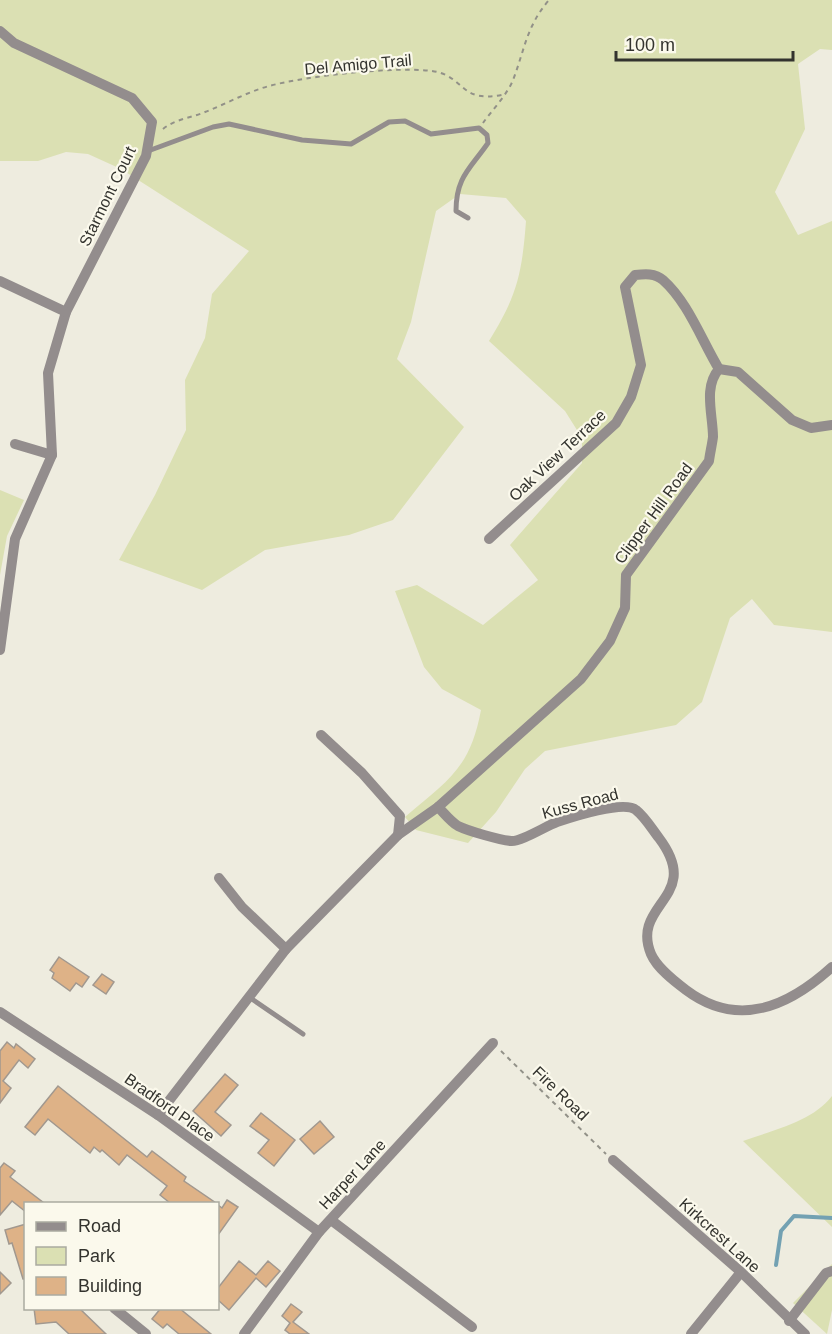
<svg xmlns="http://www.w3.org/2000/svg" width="832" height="1334" font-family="Helvetica,sans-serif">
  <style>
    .green { fill: #dbe0b3 }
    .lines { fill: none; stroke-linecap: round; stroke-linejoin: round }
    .stream { stroke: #73a1b2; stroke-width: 4 }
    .building { fill: #deb287; stroke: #a1988f; stroke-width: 1.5 }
    .path { stroke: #929188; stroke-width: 2; stroke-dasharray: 4.5 4.5; stroke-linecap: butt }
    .service { stroke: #938d8d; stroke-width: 5 }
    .minor { stroke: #938d8d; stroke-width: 10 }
    .labels { text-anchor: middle; stroke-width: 4.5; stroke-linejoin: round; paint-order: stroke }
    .street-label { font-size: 16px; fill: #33332e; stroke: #fbf9ec }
  </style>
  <rect width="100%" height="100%" fill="#eeecdf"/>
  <!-- green -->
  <g class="green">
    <path d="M0,0H832V50L820,49L798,64L805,129L775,192L798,235L832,221V632L774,625L752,599L730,618L702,702L676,725L545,751L525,769L496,812L468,843L416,830L405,817C448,780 470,769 481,710L442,689L424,667L395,591L417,585L483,625L538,580L510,545L582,463V438L565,411L489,341C517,296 522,274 526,221L506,198L460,194L436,211L411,322L397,359L464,427L393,520L349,535L265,550L202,590L119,560L155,495L186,430L185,380L205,338L212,294L249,251L121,169L88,154L66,152L38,161H0Z"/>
    <path d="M0,490L24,500L7,536L0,575Z"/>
    <path d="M832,1096V1227L743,1141C773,1130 812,1122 832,1096Z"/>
    <path d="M832,1264V1310L827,1334L793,1303Z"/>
  </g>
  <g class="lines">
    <!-- stream -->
    <path class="stream" d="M776,1265L781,1231L794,1216L832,1218"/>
  </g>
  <!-- building -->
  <g class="building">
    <path d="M59,957L89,977L82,987L76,983L70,991L52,978L54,973L50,970Z"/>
    <path d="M102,974L114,982L106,994L93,985Z"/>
    <path d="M7,1042L14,1048L16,1044L35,1059L28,1068L19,1060L3,1081L11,1088L0,1103V1051Z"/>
    <path d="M225,1074L238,1085L215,1112L231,1125L221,1136L193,1111Z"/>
    <path d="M58,1086L147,1157L152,1151L186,1177L184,1181L216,1203H170L160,1195L167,1186L127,1155L119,1165L102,1150L100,1152L94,1147L90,1153L48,1119L35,1135L25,1127Z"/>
    <path d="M261,1113L295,1140L274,1166L258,1153L269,1140L250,1126Z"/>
    <path d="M320,1121L334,1137L314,1154L300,1139Z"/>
    <path d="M4,1163L15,1171L10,1177L44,1203H26V1212L12,1201L0,1215V1168Z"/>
    <path d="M227,1200L238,1207L218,1235V1205L222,1208Z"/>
    <path d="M26,1224V1279H23L12,1243L9,1244L5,1230Z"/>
    <path d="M239,1261L256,1275L268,1261L280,1271L266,1287L256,1278L229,1310L218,1300V1288Z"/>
    <path d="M0,1272L11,1283L0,1294Z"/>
    <path d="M291,1304L302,1312L293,1322L309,1334H290L285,1330L290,1323L282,1316Z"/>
    <path d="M34,1308H79L106,1334H69L56,1322L36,1324Z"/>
    <path d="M161,1308H179L211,1334H179L167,1324L163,1328L152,1319Z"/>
  </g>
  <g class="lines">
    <!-- path -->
    <g class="path">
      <path d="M483,123C492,110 507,95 513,80C525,49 526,27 549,0"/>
      <path d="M163,129C175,119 191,118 205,112C226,104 247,92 269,86C306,76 395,66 432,71C466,76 458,103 502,95"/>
      <path d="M501,1051L606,1154"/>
    </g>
    <!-- service -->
    <g class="service">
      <path d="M148,151L213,127L229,124L302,140L351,144L389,122L405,121L431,134L479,128L487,135L488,143C470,169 456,177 456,211L468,218"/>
      <path d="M249,997L303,1034"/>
    </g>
    <!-- minor -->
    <g class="minor">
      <path d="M0,31L14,43L132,98L152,122L146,156L66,312L48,373L52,455L15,539L0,650"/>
      <path d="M0,281L66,312"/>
      <path d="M15,444L52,455"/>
      <path d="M489,539L616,423L631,397L641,365L625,287L635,275C645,274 655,273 663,280C688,302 702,341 719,369"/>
      <path d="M321,735L362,773L400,816L398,835"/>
      <path d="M438,807C444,813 451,822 458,826C468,831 500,840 511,841C521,842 546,826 557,822C572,817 624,800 636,810C645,817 652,829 659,838C704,898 630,903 651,954C657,968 674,981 686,990C738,1029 788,1007 832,967"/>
      <path d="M219,878L242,907L286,949"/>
      <path d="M0,1012L158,1115L319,1232"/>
      <path d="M158,1115L286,949L398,835L438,807L581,679L610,641L625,608L626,575L709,461C710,453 712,445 713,437C713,415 703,387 719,369L738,372L792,420L811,428L832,425"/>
      <path d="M613,1160L741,1272L805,1334"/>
      <path d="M331,1220L472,1327"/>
      <path d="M114,1308L146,1334"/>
      <path d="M789,1321L826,1273L832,1271"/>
      <path d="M244,1334L319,1232L493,1043"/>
      <path d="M691,1334L741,1272"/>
    </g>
  </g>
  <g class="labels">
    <!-- street labels -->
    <g class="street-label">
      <text transform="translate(358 64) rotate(-5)" y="6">Del Amigo Trail</text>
      <text transform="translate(107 196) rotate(-64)" y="6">Starmont Court</text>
      <text transform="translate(557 455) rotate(-43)" y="6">Oak View Terrace</text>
      <text transform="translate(653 513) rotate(-54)" y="6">Clipper Hill Road</text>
      <text transform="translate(580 803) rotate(-15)" y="6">Kuss Road</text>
      <text transform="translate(561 1093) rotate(44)" y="6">Fire Road</text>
      <text transform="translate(170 1107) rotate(35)" y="6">Bradford Place</text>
      <text transform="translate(352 1174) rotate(-47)" y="6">Harper Lane</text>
      <text transform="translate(720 1235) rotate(42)" y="6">Kirkcrest Lane</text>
    </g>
  </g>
  <!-- legend -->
  <rect x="24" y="1202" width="195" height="108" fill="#fbf9ec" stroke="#abaaa0" stroke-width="1.5"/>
  <rect x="36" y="1222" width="30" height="9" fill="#938d8d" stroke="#abaaa0" stroke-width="1.5"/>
  <text x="78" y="1232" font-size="18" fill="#33332e">Road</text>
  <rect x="36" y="1247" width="30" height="18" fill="#dbe0b3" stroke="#abaaa0" stroke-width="1.5"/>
  <text x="78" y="1262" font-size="18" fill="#33332e">Park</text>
  <rect x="36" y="1277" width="30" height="18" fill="#deb287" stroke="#abaaa0" stroke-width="1.5"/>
  <text x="78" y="1292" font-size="18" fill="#33332e">Building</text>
  <!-- scale -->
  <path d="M616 51v9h177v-9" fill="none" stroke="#33332e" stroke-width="3"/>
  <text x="625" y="51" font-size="18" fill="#33332e" stroke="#fbf9ec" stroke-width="4.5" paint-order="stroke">100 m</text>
</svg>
